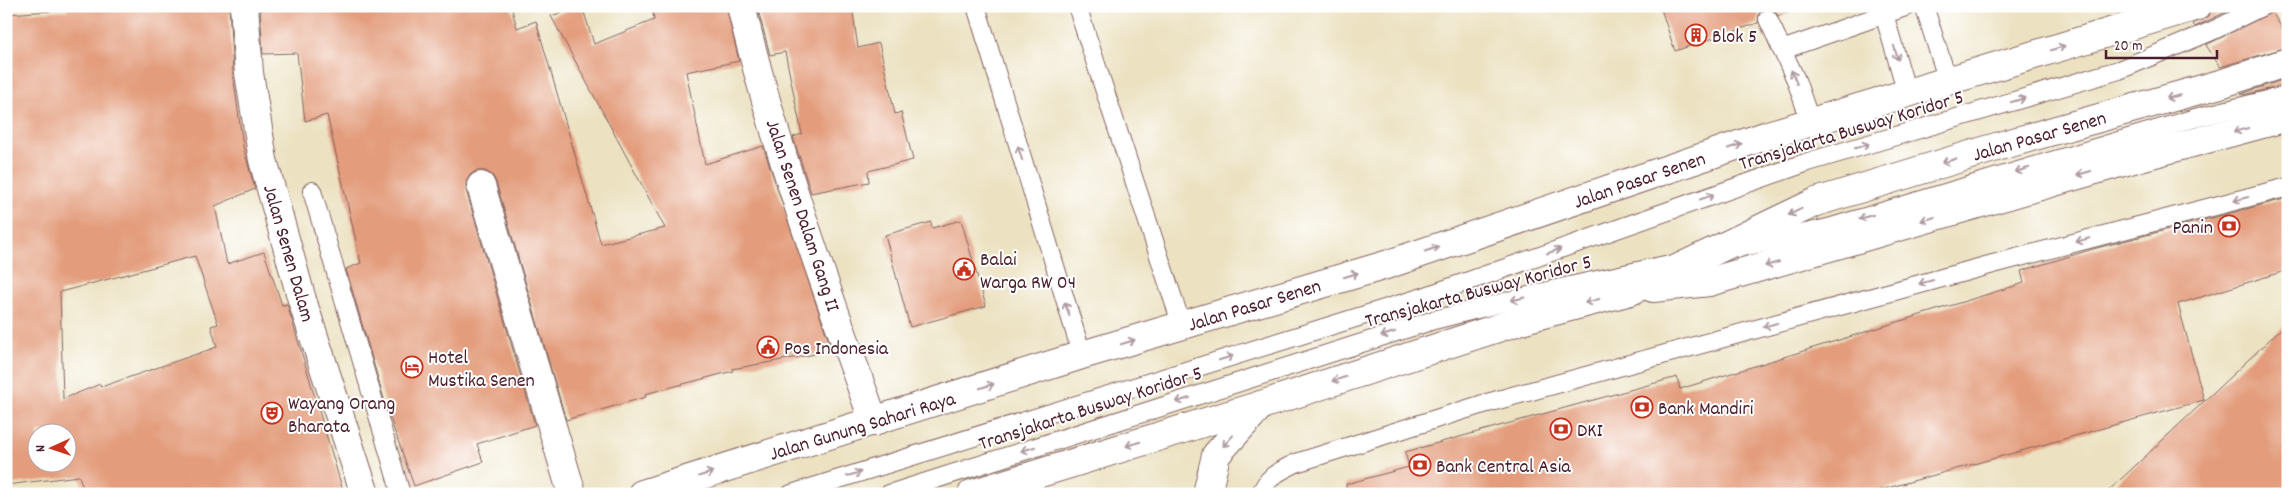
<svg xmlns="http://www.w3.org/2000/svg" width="2294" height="500" font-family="Dekko,sans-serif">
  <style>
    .building { fill: #e39c7c; fill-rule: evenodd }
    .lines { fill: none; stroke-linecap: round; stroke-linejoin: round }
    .service-casing { stroke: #836360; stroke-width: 20 }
    .minor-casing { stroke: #836360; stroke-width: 30 }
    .tertiary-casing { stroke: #836360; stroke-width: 30 }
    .primary-casing { stroke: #836360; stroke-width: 30 }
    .service { stroke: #fff; stroke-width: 18 }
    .minor { stroke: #fff; stroke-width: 28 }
    .tertiary { stroke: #fff; stroke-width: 28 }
    .primary { stroke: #fff; stroke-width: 28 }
    .oneway { stroke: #ae9aa0 }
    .labels { text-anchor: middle; stroke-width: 4; stroke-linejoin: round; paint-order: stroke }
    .poi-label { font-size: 20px; fill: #4a1f2b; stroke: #fff; text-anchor: start }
    .street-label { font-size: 20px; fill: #4a1f2b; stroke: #fff }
  </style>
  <rect width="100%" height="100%" fill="#fff"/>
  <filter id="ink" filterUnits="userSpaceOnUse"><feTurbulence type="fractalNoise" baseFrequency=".02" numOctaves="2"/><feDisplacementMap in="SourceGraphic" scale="10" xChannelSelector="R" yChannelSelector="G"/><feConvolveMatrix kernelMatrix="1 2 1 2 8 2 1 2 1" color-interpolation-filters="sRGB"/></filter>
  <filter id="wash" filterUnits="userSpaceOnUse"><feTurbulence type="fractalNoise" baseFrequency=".0096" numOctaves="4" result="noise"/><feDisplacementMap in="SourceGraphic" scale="20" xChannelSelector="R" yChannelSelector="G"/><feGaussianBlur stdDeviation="1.12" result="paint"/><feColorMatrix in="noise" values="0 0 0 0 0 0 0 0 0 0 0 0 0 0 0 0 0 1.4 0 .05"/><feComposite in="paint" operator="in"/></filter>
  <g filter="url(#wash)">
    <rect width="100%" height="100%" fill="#ece2c2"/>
    <g id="blocks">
      <!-- building -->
      <g class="building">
        <path d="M68,6H229L233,74L243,146L255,189L215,206L227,264L264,252L282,305L287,304L344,494H85L79,476L6,485V14L68,10ZM195,256L218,324L211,326L217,347L101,387L100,384L63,399L60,292ZM38,432H68V462H38Z"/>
        <path d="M260,6H511L517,28L536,21L601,244L665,228L551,16L582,6L594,44L654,20L653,13L686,6H726L739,61L686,72L705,164L763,146L832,351L732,369L733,371L645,394L646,397L566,420L496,182L492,175L485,171H476L470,175L466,182V190L535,425L477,444L483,462L414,486L386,406L346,269L361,263L327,115L305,121L297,53L263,54Z"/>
        <path d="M757,6H804L805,11L852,6L858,48L879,43L895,114L901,112L913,160L868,171L869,182L811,193L793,137L802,134L785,52L770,55Z"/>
        <path d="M1660,6H1791L1792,11L1778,16L1774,10L1764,9L1759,13L1758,23L1675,51Z"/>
        <path d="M2212,6H2238L2195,27L2193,24L2209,16Z"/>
        <path d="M2272,12L2288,38V47L2220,67L2206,45Z"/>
        <path d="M2288,78V85L2242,95L2241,94Z"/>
        <path d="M2288,198V270L2178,304L2204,400L1866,494H1347L1346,484L1409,467L1405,452L1677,377L1680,389L2024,283L2021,271L2093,249Z"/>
        <path d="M961,220L986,306L910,327L885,235L931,222L932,228Z"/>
        <path d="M2288,322V494H2105L2247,361Z"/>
      </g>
    </g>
  </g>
  <g filter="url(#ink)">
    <use href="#blocks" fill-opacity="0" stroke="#836360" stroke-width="1"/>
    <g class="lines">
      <!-- service casing -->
      <g class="service-casing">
        <g id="service">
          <path d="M976,6L1082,355"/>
          <path d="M1077,6L1182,326"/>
          <path d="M1924,6L1948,81"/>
          <path d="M1884,14L1907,93"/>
          <path d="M1768,19L1796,80L1811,123"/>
          <path d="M1782,50L1908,6"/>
          <path d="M312,191L401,494"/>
          <path d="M1739,248L1828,228L2195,118L2288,95"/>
          <path d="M791,494L1426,296L1808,162L2119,70L2214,30L2263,6"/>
          <path d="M889,494L1434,320L1556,289L1665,265"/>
          <path d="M1261,494C1267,476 1280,471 1296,463L1480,405L1993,264L2288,187"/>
        </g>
      </g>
      <!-- minor casing -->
      <g class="minor-casing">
        <g id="minor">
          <path d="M244,6L249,73L263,160L302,300L365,494"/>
          <path d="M741,6C775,148 825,286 874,422"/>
          <path d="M481,186L572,494"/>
        </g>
      </g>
      <!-- tertiary casing -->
      <g class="tertiary-casing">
        <path id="tertiary" d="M1207,494L1216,455L1261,405"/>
      </g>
      <!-- primary casing -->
      <g class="primary-casing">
        <g id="primary">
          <path d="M1653,288L1709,282L2140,157L2288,117"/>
          <path d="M642,494L1082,355L1386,265L1768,135L2197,6"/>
          <path d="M972,494L1261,405L1528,318L1631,291L1816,202L2003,145L2220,84L2288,62"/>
        </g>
      </g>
      <!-- service -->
      <use href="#service" class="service"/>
      <!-- minor -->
      <use href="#minor" class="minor"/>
      <!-- tertiary -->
      <use href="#tertiary" class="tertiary"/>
      <!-- primary -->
      <use href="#primary" class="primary"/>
    </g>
    <!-- one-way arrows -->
    <defs><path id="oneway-shaft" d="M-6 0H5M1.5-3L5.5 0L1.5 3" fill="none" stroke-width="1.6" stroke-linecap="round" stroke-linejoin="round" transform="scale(1.25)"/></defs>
    <g class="oneway">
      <use href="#oneway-shaft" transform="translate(2058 48) rotate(-17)"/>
      <use href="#oneway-shaft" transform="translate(1896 53) rotate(73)"/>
      <use href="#oneway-shaft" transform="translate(1794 77) rotate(-112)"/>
      <use href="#oneway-shaft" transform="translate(2173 97) rotate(164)"/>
      <use href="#oneway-shaft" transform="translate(2018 100) rotate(-17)"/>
      <use href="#oneway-shaft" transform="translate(2241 130) rotate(165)"/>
      <use href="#oneway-shaft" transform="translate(1735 146) rotate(-19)"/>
      <use href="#oneway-shaft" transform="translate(1862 146) rotate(-17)"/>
      <use href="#oneway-shaft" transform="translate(1020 153) rotate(-107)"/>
      <use href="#oneway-shaft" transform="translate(1949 161) rotate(163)"/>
      <use href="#oneway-shaft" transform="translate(2022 170) rotate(163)"/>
      <use href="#oneway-shaft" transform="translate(2084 173) rotate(164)"/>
      <use href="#oneway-shaft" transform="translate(1707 197) rotate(-19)"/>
      <use href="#oneway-shaft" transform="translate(2241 199) rotate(165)"/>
      <use href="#oneway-shaft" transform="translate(1795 212) rotate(154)"/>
      <use href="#oneway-shaft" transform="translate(1866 217) rotate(163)"/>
      <use href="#oneway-shaft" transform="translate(1928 219) rotate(164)"/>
      <use href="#oneway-shaft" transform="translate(2083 240) rotate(165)"/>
      <use href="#oneway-shaft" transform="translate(1432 249) rotate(-19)"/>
      <use href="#oneway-shaft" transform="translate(1554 251) rotate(-19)"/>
      <use href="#oneway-shaft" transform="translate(1772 264) rotate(164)"/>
      <use href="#oneway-shaft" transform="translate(1351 275) rotate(-17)"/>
      <use href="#oneway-shaft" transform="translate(1926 282) rotate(165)"/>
      <use href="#oneway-shaft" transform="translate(1518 299) rotate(166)"/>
      <use href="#oneway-shaft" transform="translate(1592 301) rotate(165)"/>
      <use href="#oneway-shaft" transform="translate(1067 309) rotate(-108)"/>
      <use href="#oneway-shaft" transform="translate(1770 325) rotate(165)"/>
      <use href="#oneway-shaft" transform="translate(1388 334) rotate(162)"/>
      <use href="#oneway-shaft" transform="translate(1128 342) rotate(-17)"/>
      <use href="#oneway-shaft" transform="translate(1226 358) rotate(-17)"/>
      <use href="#oneway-shaft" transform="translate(1339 379) rotate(162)"/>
      <use href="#oneway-shaft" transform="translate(987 386) rotate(-18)"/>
      <use href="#oneway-shaft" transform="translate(1183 400) rotate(162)"/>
      <use href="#oneway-shaft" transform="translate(1228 441) rotate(132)"/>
      <use href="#oneway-shaft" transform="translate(1133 444) rotate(163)"/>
      <use href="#oneway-shaft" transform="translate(1028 449) rotate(162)"/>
      <use href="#oneway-shaft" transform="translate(706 474) rotate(-17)"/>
      <use href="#oneway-shaft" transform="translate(854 474) rotate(-17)"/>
    </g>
  </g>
  <!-- icons -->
  <defs>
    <g id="building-ring" transform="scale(1.125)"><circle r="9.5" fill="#fff" stroke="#c8321e" stroke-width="1.5"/><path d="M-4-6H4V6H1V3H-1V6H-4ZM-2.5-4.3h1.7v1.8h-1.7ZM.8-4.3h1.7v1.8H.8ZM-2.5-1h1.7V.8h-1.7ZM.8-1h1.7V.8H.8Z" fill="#c8321e"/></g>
    <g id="bank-ring" transform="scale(1.125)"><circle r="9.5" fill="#fff" stroke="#c8321e" stroke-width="1.5"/><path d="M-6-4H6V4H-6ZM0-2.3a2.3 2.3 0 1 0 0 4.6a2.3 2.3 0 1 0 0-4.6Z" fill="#c8321e"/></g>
    <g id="civic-ring" transform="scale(1.125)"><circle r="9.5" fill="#fff" stroke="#c8321e" stroke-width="1.5"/><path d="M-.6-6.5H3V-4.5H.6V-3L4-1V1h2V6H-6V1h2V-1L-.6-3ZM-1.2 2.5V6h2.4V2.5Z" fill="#c8321e"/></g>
    <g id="hotel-ring" transform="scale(1.125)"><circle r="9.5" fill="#fff" stroke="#c8321e" stroke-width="1.5"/><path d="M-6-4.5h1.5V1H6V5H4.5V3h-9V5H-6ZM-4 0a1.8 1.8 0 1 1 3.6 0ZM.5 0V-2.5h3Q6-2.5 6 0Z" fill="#c8321e"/></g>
    <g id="theatre-ring" transform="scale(1.125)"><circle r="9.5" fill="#fff" stroke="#c8321e" stroke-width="1.5"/><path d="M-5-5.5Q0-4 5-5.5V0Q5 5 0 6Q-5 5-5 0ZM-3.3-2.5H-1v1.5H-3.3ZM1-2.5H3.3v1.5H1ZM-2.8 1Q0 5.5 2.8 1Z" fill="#c8321e"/></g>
  </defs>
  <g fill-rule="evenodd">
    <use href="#building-ring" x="1696" y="35"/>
    <use href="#bank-ring" x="2229" y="226"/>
    <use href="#civic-ring" x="964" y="269"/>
    <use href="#civic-ring" x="768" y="347"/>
    <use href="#hotel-ring" x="412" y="367"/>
    <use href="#bank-ring" x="1642" y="407"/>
    <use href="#theatre-ring" x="272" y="413"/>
    <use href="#bank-ring" x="1561" y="429"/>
    <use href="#bank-ring" x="1420" y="465"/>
  </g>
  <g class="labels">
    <!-- poi labels -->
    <g class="poi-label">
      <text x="1712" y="42">Blok 5</text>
      <text x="2213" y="233" text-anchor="end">Panin</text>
      <text x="980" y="265">Balai<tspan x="980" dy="23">Warga RW 04</tspan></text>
      <text x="784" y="354">Pos Indonesia</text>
      <text x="428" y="363">Hotel<tspan x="428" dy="23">Mustika Senen</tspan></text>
      <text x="288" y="409">Wayang Orang<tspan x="288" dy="23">Bharata</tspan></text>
      <text x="1658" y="414">Bank Mandiri</text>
      <text x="1577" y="436">DKI</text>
      <text x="1436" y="472">Bank Central Asia</text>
    </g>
    <!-- street labels -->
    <g class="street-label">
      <text transform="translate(1851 129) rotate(-17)" y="7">Transjakarta Busway Koridor 5</text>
      <text transform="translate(2039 135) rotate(-16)" y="7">Jalan Pasar Senen</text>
      <text transform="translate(1639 179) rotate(-19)" y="7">Jalan Pasar Senen</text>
      <text transform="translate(804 215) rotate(72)" y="7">Jalan Senen Dalam Gang II</text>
      <text transform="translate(290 253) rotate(74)" y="7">Jalan Senen Dalam</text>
      <text transform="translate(1478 290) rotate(-15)" y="7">Transjakarta Busway Koridor 5</text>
      <text transform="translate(1254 304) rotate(-17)" y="7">Jalan Pasar Senen</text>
      <text transform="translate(1090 407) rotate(-18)" y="7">Transjakarta Busway Koridor 5</text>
      <text transform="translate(862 425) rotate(-17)" y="7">Jalan Gunung Sahari Raya</text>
    </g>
  </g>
  <!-- margin -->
  <rect width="2294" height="500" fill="none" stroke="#fff" stroke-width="25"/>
  <!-- north arrow -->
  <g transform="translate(52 448) rotate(267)"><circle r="24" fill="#ffffff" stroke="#b7a5aa"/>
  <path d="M0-4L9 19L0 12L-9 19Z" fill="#c8321e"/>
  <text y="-8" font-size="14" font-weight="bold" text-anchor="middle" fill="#4a1f2b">N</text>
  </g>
  <!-- scale -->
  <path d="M2106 50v8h111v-8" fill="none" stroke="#4a1f2b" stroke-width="2.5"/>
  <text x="2114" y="50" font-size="15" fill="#4a1f2b" stroke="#ffffff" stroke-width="4" paint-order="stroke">20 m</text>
</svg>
